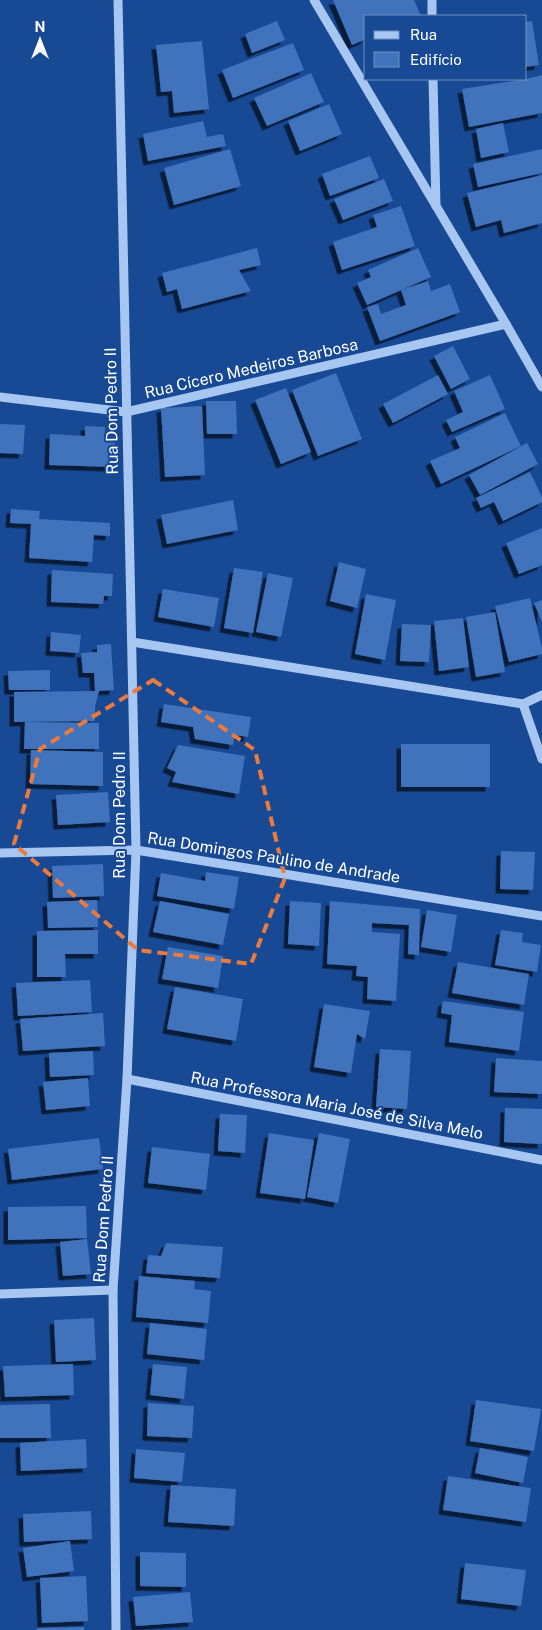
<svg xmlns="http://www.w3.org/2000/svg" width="542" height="1630" font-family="'Public Sans',sans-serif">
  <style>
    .building { fill: #3f73bc; filter: url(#shadow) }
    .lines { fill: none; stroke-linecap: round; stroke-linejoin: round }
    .minor { stroke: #a7c6f1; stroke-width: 9 }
    .marked { fill: none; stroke: #ed7a3d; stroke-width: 4; stroke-dasharray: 10 6; stroke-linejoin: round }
    .labels { text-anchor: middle; stroke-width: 4; stroke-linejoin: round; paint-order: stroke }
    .street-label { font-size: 16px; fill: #fff; stroke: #174994 }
  </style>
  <defs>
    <filter id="shadow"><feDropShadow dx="-4.5" dy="4.5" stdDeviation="0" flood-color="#0009"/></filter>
  </defs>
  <rect width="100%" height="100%" fill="#174994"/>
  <!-- building -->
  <g class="building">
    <path d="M333,0H414L421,16H366V39L352,45Z"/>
    <path d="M277,21L285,40L252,53L245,34Z"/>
    <path d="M532,21L539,65L526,67V22Z"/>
    <path d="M202,41L209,109L174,113L172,91L161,92L156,45Z"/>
    <path d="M293,43L304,70L233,98L222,70Z"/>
    <path d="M311,73L324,102L267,126L254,98Z"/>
    <path d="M542,75V113L469,127L462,89L526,79Z"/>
    <path d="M329,104L342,134L300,151L288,121Z"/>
    <path d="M203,121L207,137L223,134L226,146L148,161L143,134Z"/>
    <path d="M503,123L509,152L481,158L476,129Z"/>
    <path d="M230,149L241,186L174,205L164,168Z"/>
    <path d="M542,149V173L478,187L473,164Z"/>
    <path d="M370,156L379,178L330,196L322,174Z"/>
    <path d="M542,175V223L504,233L501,220L476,227L467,193Z"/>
    <path d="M384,179L393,201L343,220L334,199Z"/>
    <path d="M401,206L415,246L342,270L333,242L377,227L373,215Z"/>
    <path d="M257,248L261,265L239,270L251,291L182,309L177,289L167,292L162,273Z"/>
    <path d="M418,248L431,277L367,305L357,283L371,277L368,270Z"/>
    <path d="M428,281L431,291L450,284L460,312L380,341L367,307L378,304L381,314L406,305L401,290Z"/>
    <path d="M453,346L470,379L451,389L434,356Z"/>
    <path d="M336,373L362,439L318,456L292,390Z"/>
    <path d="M438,375L448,394L393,423L383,404Z"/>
    <path d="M490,375L505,409L452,432L446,420L463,412L454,391Z"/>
    <path d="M286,388L311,452L281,464L255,400Z"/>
    <path d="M206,401H236L237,434H207Z"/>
    <path d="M202,406L205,475L165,477L161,408Z"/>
    <path d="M505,413L521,446L441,484L430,461L460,448L455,437Z"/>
    <path d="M0,424L25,425L23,454L0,453Z"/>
    <path d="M85,426L105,427L104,442L115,443L114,467L49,465L50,434L85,436Z"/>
    <path d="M527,443L538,464L480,495L469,475Z"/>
    <path d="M530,472L542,497V502L503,521L494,502L481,508L476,498Z"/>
    <path d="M233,500L238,530L167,544L161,515Z"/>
    <path d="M11,509L40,511L39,519L110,523V536L94,535L92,562L29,558L31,524L10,523Z"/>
    <path d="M542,528V565L519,574L506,543Z"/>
    <path d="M339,562L366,569L357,608L330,601Z"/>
    <path d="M234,568L263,572L253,633L224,628Z"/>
    <path d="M52,570L113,574L112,596H104L103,604L51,602Z"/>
    <path d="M268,573L293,578L281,637L256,632Z"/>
    <path d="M163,589L219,598L214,627L158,617Z"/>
    <path d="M366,594L396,600L385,660L355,654Z"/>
    <path d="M530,598L542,648V654L509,662L495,606Z"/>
    <path d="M542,600V622L534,603Z"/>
    <path d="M495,612L505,672L476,677L466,617Z"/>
    <path d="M463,618L469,667L439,671L434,621Z"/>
    <path d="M402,624L431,625L429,662L400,661Z"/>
    <path d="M51,632L81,635L79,653L50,651Z"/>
    <path d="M111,644L114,690L99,691L95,707V721L14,722V692L95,691L94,673H83L81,653L97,652V645Z"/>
    <path d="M50,670V690H9L8,671Z"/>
    <path d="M164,704L251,717L248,737L235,735L233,745L195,739L193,727L161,722Z"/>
    <path d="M25,722L99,723V749H24Z"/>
    <rect x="401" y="744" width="89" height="43"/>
    <path d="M178,745L245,756L239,794L172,782L176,772L167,768Z"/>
    <path d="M31,750L103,752V786L30,784Z"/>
    <path d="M108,792L110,822L58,825L56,795Z"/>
    <path d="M501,851L535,852L533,890L500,889Z"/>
    <path d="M103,864L104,896L53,898L52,866Z"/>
    <path d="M206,872L239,877L234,909L157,896L161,873L205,881Z"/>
    <path d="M97,900L98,927L48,928L47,902Z"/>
    <path d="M160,901L229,914L223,945L153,932Z"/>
    <path d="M290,901L321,903L319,946L288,944Z"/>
    <path d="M330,901L420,909L419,955L408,954L409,925L372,923V932L400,934L396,1001L367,999L368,977L356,976L357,966L327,964Z"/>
    <path d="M427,910L457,915L451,952L421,947Z"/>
    <path d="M98,930V954H65L66,977H37V931Z"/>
    <path d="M501,930L523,933L522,942L541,945L537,972L495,965Z"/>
    <path d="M168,947L223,956L218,988L162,979Z"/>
    <path d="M458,962L529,974L524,1005L452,993Z"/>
    <path d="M90,980L92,1012L18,1016L16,983Z"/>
    <path d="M175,987L243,999L236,1041L167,1029Z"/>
    <path d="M443,1001L524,1012L519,1051L449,1042L452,1015L441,1013Z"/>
    <path d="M324,1004L370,1011L365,1039L357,1034L351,1073L314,1067Z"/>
    <path d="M103,1013L105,1046L23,1051L20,1019Z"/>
    <path d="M380,1049L411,1051L407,1109L376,1107Z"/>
    <path d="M93,1051L94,1075L50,1077L49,1053Z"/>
    <path d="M496,1058L542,1061V1094L494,1092Z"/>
    <path d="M88,1078L90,1106L46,1110L43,1082Z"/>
    <path d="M505,1108L542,1109V1144L504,1142Z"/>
    <path d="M220,1114L247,1115L245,1153L218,1151Z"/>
    <path d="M269,1133L314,1140L305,1199L260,1193Z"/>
    <path d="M319,1133L350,1139L338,1203L307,1197Z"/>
    <path d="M99,1138L103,1169L12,1180L8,1149Z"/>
    <path d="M152,1147L210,1154L206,1190L148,1183Z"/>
    <path d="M86,1206L87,1238L8,1240V1207Z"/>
    <path d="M87,1239L91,1274L63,1276L60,1242Z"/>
    <path d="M166,1243L223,1247L220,1278L146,1273L148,1255L161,1256Z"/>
    <path d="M139,1276L195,1281L194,1289L211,1291L208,1323L136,1317Z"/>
    <path d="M94,1318L96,1360L56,1362L54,1320Z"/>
    <path d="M150,1323L207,1329L204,1360L147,1354Z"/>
    <path d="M73,1364L74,1395L5,1397L3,1366Z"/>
    <path d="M153,1364L187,1367L184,1399L150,1395Z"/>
    <path d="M476,1400L541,1409L534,1451L470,1441Z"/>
    <path d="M148,1403L194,1406L192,1438L147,1436Z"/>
    <path d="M50,1404L51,1438H0V1405Z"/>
    <path d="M86,1439L87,1468L21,1471L20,1443Z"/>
    <path d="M480,1448L528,1457L523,1483L475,1473Z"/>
    <path d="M136,1449L185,1453L182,1482L134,1478Z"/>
    <path d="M448,1476L531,1488L526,1522L443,1510Z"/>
    <path d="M171,1485L236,1489L234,1526L168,1522Z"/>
    <path d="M91,1511L92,1539L24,1542L23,1514Z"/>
    <path d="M70,1541L74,1571L27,1577L23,1548Z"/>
    <path d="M140,1552L186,1553V1587L140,1586Z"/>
    <path d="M465,1563L526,1570L521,1606L461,1599Z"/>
    <path d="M86,1576L88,1621L42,1623L40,1578Z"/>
    <path d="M190,1592L193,1622L136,1626L133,1597Z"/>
    <path d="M84,1627V1630H37V1628Z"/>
  </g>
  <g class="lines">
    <!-- minor -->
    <g class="minor">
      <path d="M314,0L506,324L542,387"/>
      <path d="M432,0V16"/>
      <path d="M433,79L436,206"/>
      <path d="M0,397L126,412L506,324"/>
      <path d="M132,642L523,704L542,695"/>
      <path d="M523,704L542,759"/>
      <path d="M0,853L136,850L542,916"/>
      <path d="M127,1079L542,1160"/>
      <path d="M0,1294L113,1290"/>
      <path d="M116,1630L113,1290L127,1079L136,850L118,0"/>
    </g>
  </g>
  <!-- marked area -->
  <path class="marked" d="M153,680L255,750L285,878L251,964L138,950L14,844L40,749Z"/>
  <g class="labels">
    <!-- street labels -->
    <g class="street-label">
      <text transform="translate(251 368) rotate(-13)" y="6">Rua Cícero Medeiros Barbosa</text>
      <text transform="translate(111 411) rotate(-91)" y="6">Rua Dom Pedro II</text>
      <text transform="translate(119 815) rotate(-90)" y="6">Rua Dom Pedro II</text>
      <text transform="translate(274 857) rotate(9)" y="6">Rua Domingos Paulino de Andrade</text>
      <text transform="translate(337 1105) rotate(11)" y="6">Rua Professora Maria José de Silva Melo</text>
      <text transform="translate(103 1219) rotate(-86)" y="6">Rua Dom Pedro II</text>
    </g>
  </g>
  <!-- legend -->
  <rect x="364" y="15" width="162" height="65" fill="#174994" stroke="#7492bf"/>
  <rect x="374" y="31" width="25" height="8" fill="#a7c6f1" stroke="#7492bf"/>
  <text x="410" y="40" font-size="15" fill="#ffffff">Rua</text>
  <rect x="374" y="52" width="25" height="15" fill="#3f73bc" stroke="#7492bf"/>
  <text x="410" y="65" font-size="15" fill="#ffffff">Edifício</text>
  <!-- north arrow -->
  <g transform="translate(40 40)" stroke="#174994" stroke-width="4" paint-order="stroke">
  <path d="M0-4L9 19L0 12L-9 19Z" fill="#ffffff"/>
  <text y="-8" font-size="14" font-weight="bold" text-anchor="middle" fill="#ffffff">N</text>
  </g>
</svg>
